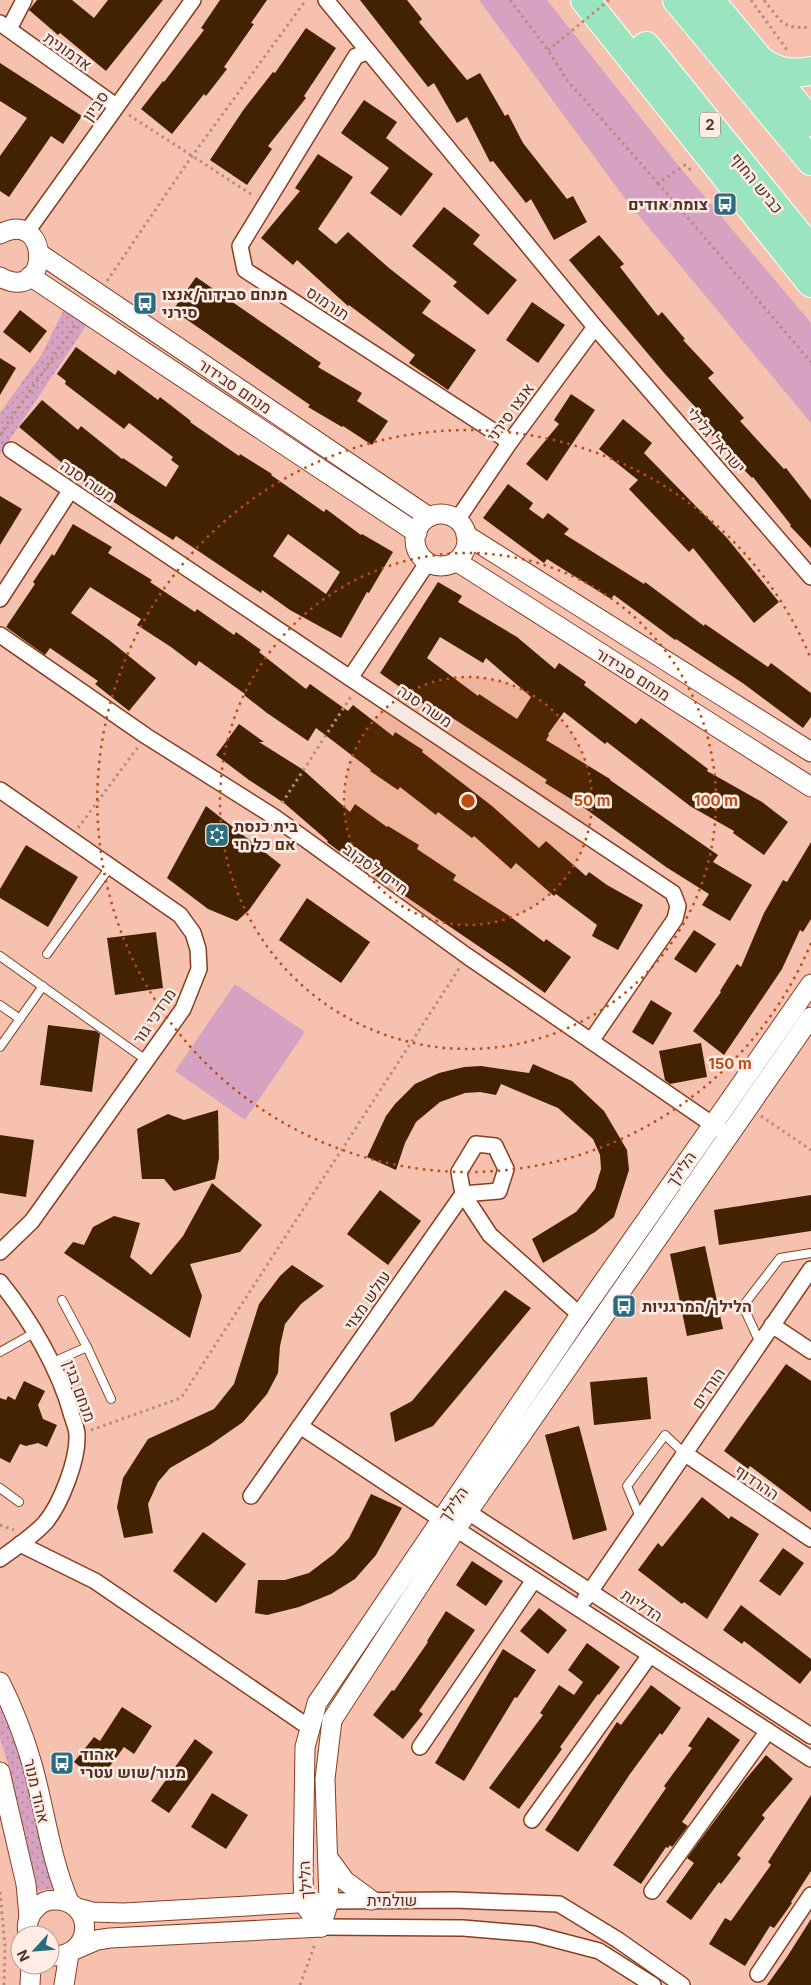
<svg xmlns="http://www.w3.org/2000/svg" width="811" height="1985" font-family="Inter,Heebo,sans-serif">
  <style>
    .green { fill: #d5a2c1 }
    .park { fill: url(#park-dots) }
    .building { fill: #422201; fill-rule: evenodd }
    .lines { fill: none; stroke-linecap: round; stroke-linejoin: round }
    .service-casing { stroke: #883e20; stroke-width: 10 }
    .minor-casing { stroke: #883e20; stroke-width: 18 }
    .tertiary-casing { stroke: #883e20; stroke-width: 21 }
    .motorway-casing { stroke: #fff; stroke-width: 30 }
    .path { stroke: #b88b7a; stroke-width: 3; stroke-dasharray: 2.5 4; stroke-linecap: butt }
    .service { stroke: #fff; stroke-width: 8 }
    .minor { stroke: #fff; stroke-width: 15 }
    .tertiary { stroke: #fff; stroke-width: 19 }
    .motorway { stroke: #9ae4bf; stroke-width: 28 }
    .path-bridge { stroke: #b88b7a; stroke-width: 3; stroke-dasharray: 2.5 4; stroke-linecap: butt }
    .ring { fill: none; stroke: #bb4d13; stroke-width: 2.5; stroke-dasharray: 2.5 5 }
    .labels { text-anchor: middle; stroke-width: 5; stroke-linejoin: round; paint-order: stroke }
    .shield { fill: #ffece5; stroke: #87695e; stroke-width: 1 }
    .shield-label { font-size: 15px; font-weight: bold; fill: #533124 }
    .street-label { font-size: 16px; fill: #533124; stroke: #ffece5 }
    .poi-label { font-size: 16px; font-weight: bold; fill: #533124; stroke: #ffece5; text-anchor: start }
    .centre { fill: #bb4d13; stroke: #ffece5; stroke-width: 2.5 }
    .ring-label { font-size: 15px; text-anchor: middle; font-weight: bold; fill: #bb4d13; stroke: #ffece5; stroke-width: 5; stroke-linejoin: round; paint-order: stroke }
  </style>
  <defs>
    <pattern id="park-dots" width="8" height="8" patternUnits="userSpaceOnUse" patternTransform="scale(1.25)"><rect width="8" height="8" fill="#d5a2c1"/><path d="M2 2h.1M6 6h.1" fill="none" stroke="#af859d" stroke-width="1.8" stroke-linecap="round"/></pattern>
  </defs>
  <rect width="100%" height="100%" fill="#f6c2af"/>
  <!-- green -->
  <g class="green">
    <path d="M479,0H547L678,165L811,323V423L629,204Z"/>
    <path d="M235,984L305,1032L245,1120L175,1071Z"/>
  </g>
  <!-- park -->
  <g class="park">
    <path d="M68,301L88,323L0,454V413L42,354Z"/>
    <path d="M0,1700L25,1767L54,1888L38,1891L10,1770L0,1739Z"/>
  </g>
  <!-- building -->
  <g class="building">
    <path d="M37,0H72L94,18L108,0H163L106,71L60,33L58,35L29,10Z"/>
    <path d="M220,0H267L251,23L254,24L224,67L227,69L206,96L204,94L172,134L141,109L163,81L164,82L204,30L201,28Z"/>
    <path d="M360,0H407L422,19L419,22L467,80L480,73L505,116L508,114L523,143L567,199L573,196L587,222L554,240L531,199L526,203L493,161L490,162L467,117L457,123L434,83L428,87Z"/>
    <path d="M306,28L336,48L304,96L306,98L268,146L272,149L247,185L210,160L244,109L273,72L275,73Z"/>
    <path d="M0,63L82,116L63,144L51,136L9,197L0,191V156L27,118L0,101Z"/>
    <path d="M364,100L397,122L386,138L433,174L401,216L370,193L389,168L341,133Z"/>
    <path d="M318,154L353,177L318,229L336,244L348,232L389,268L431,301L422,313L476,350L448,390L409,363L415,355L349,305L348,306L297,260L293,265L261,238L300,191L295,188Z"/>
    <path d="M444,207L480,235L473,244L517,280L488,315L453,286L457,282L412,246Z"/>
    <path d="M599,235L624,264L620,267L658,316L662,312L685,339L683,340L714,373L708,378L744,418L740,421L784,469L786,468L811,500V548L790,526L791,525L753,477L752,478L728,453L692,413L697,409L665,374L569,260Z"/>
    <path d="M196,277L321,363L318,367L362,393L357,401L388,421L372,445L343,426L342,427L308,407L310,405L173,310Z"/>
    <path d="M532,302L565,325L538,363L506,340Z"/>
    <path d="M20,310L47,331L30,353L3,332Z"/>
    <path d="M76,347L115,375L118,370L158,400L160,397L191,421L190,422L239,456L240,454L272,474L271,475L324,512L326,509L361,535L362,534L393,552L369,593L367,592L341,638L290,610L262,590L261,593L176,536L173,540L130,513L86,483L19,427L42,400L78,430L81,426L122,459L123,458L166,487L179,466L171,460L173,457L129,423L124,429L65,384L66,381L57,374ZM288,534L340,572L326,594L273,556Z"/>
    <path d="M0,358L16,368L0,395Z"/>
    <path d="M571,394L595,410L547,481L526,464L559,424L554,420Z"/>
    <path d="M623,419L652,443L644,453L727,538L779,602L754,623L693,548L689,552L629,489L638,480L599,449Z"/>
    <path d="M508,484L533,503L529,509L543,519L548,513L569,529L564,534L644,584L645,582L704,626L705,624L768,667L771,663L811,693V717L803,728L744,684L676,639L675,640L614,595L611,599L547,559L544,563L483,518Z"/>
    <path d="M0,496L22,509L0,545Z"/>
    <path d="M73,524L112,547L108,553L152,580L150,582L195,612L197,609L234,635L236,632L261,650L259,652L306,689L310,684L348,711L353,705L393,736L395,732L423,750L422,752L492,806L539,848L546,841L586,876L589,872L607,885L643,905L618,950L592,936L597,925L556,894L554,896L516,863L511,869L474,836L472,838L438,812L436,815L400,787L398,790L370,771L371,770L316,728L308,741L267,713L244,695L245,694L199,661L196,666L171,647L137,625L141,619L90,587L71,613L109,640L156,678L129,711L95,684L98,681L50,648L45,655L6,627L35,584L33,582L52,554L54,556Z"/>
    <path d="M438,582L462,596L458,602L517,637L555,669L559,663L586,682L584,685L636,724L641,718L708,769L707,771L762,802L788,822L764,855L733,833L734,831L690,806L607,742L605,744L564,712L548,734L549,735L546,740L610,779V780L718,855L713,862L752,885L730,921L702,905L709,894L666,867L576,802L545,783L547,780L445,713L442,717L380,673ZM440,637L483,663L486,658L531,697L517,719L479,694L478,696L427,658Z"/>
    <path d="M239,724L264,742H259L302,769L350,812L355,804L387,827L388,826L419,845L417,849L456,875L453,880L508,915L544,942L546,939L571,957L545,993L509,967L402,894L403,892L352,861L327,842L328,841L284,803L249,780L216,755Z"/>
    <path d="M206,806L281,865L249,910L237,921L208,909L167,878Z"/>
    <path d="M811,842V919L803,932L800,930L782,969L724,1055L693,1031L721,992L720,991L737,964L741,967L764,913L783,880L787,882Z"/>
    <path d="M26,845L78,877L48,927L0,898V889Z"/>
    <path d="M307,898L370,942L341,983L279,940Z"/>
    <path d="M694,930L716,944L696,973L674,959Z"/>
    <path d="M156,932L163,988L115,995L107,938Z"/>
    <path d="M651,1000L672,1013L653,1045L632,1032Z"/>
    <path d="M48,1025L96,1031L100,1034L92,1092L40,1085Z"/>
    <path d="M701,1043L707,1077L670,1084L665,1080L659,1051Z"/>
    <path d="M533,1064L572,1081L604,1111L627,1150L629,1170L614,1217L595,1232L543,1263L532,1239L576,1212L595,1189L601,1169L600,1155L593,1139L558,1108L501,1084L496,1095L480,1092L465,1093L440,1102L416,1122L405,1143L396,1170L367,1157L386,1116L395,1104L415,1084L439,1073L464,1067L481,1066L529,1073Z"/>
    <path d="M218,1110L219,1158L215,1179L174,1191L164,1179H142L137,1129L168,1114L184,1120Z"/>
    <path d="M0,1135L34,1140L26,1197L0,1193Z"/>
    <path d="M212,1183L262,1225L240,1252L190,1264L202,1296L190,1338L64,1253L73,1242L84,1245L93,1227L114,1216L140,1223L130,1257L151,1275L183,1236Z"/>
    <path d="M380,1190L421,1221L388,1265L347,1234Z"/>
    <path d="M811,1195V1231L719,1245L714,1210Z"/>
    <path d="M705,1246L723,1329L687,1336L670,1254Z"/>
    <path d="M292,1265L324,1286L301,1304L285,1324L280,1346L278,1373L267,1394L243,1422L210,1445L170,1468L158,1482L148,1504L153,1533L124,1538L117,1507L123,1478L148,1439L214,1409L234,1384L259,1304L280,1276Z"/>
    <path d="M505,1290L531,1308L433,1426L395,1442L390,1413L412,1401Z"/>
    <path d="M786,1364L811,1381V1512L750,1466L748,1469L724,1451Z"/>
    <path d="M647,1377L651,1419L594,1425L590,1382Z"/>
    <path d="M24,1381L45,1391L38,1405L43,1419L57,1425L47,1447L38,1443L26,1446L20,1444L10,1463L0,1458V1398L6,1400L8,1396L15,1400Z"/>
    <path d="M579,1426L607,1530L573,1540L545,1435Z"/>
    <path d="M371,1494L402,1508L376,1555L355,1579L331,1594L299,1607L267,1615L255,1613L258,1580H285L309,1573L334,1554L349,1538Z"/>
    <path d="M702,1497L729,1519L731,1516L759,1534L707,1619L684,1602L682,1604L638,1570L658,1543L662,1547Z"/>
    <path d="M203,1532L246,1564L216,1603L173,1571Z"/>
    <path d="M783,1548L804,1563L780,1596L759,1581Z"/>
    <path d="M472,1561L503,1581L486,1606L456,1585Z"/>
    <path d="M741,1605L811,1659V1670L800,1684L744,1641L742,1644L723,1630Z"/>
    <path d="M539,1608L567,1630L548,1654L520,1631Z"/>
    <path d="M446,1611L475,1630L419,1711L423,1714L403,1739L373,1715L392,1690L394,1691L428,1642L427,1641Z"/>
    <path d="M587,1643L620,1667L599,1695L598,1694L560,1747L562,1749L519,1809L489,1788L543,1715L540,1713L559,1685L574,1695L583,1682L568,1670Z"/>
    <path d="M503,1649L536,1670L517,1698L515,1697L464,1781L435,1763Z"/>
    <path d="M651,1685L681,1708L662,1735L660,1733L630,1774L578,1852L545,1830L617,1722L621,1725Z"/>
    <path d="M122,1707L152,1726L134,1754L124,1747L99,1781L74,1762L94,1737L100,1741Z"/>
    <path d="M708,1717L740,1740L682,1822L688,1826L672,1847L670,1845L668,1848L666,1847L641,1884L613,1865L666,1788L664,1786L692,1748L688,1746Z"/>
    <path d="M195,1739L213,1752L169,1813L151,1801Z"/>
    <path d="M766,1755L793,1779L762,1815L765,1818L737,1855L741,1858L721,1884L719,1882L691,1920L666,1902L694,1863L687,1858L745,1780Z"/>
    <path d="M212,1793L248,1815L226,1849L191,1827Z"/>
    <path d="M811,1795V1871L791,1902L792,1903L774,1928L770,1926L745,1966L709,1944L725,1918L731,1921L771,1865L768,1862Z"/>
    <path d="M811,1919V1985H767L787,1957Z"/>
  </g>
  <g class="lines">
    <!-- service casing -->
    <g class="service-casing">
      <g id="service">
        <path d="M47,954L110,867"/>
        <path d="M0,956L146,1060"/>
        <path d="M0,1005L20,1019"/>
        <path d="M0,1047L43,986"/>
        <path d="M62,1300L87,1347L111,1399"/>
        <path d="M760,1343L743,1306L780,1258L811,1253"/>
        <path d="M0,1352L34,1333"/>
        <path d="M51,1363L87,1347"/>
        <path d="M0,1488L19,1502"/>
        <path d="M640,1517L627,1486L665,1435L684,1453"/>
      </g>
    </g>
    <!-- minor casing -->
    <g class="minor-casing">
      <g id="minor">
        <path d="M326,0L595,327L811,577"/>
        <path d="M0,23L116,106"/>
        <path d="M9,29L24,0"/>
        <path d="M368,52L356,56L240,246L245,270L510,442"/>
        <path d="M26,233L193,0"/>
        <path d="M11,450L350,678L673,893L678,906L675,919L591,1041"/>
        <path d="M457,520L510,442L595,327"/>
        <path d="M0,599L70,491"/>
        <path d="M0,635L146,736L273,816L467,956L722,1131"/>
        <path d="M350,678L428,562"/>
        <path d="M0,790L180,915L193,933L198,949L199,969L183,1009L32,1221L0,1252"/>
        <path d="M476,1144L495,1146L506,1169L499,1191L463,1194L459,1172Z"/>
        <path d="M0,1282C30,1319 60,1370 72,1416C74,1422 77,1429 77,1435C78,1460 61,1504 45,1523C32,1537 15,1548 0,1559"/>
        <path d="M772,1325L811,1351"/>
        <path d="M300,1426L442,1520L811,1759"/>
        <path d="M684,1453L811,1539"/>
        <path d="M251,1496L463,1194L490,1235L580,1315"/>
        <path d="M459,1506L811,1736"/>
        <path d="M20,1544L95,1581L310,1728"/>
        <path d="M585,1599L811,1269"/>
        <path d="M420,1747L534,1580"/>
        <path d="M532,1820L650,1655"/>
        <path d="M652,1891L768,1731"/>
        <path d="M329,1901L454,1900L559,1904L618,1940L682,1985"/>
        <path d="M321,1927L463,1928L534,1934L599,1951L653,1985"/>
        <path d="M758,1974L811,1895"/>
      </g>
    </g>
    <!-- tertiary casing -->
    <g class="tertiary-casing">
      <g id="tertiary">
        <path d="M0,234C51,207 52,305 0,277"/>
        <path d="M40,254L429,517"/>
        <path d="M30,276L417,533"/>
        <circle cx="441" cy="540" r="26"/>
        <path d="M466,535L811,752"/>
        <path d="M456,561L811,787"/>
        <path d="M0,1682C13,1708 24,1736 32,1764C45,1810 50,1857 69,1902"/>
        <path d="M0,1772L26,1884L29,1917"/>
        <path d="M329,1859L345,1881L371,1900"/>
        <path d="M77,1908L92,1912L124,1913L315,1902"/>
        <path d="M321,1927L304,1904L303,1877L305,1747L317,1703L580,1315L811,984"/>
        <path d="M321,1927L329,1901L325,1779L332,1720L456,1529L811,1017"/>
        <path d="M28,1935C26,1924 29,1914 37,1907C42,1902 48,1900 54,1900C95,1899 96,1958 50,1956"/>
        <path d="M74,1950L97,1940L110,1938L321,1927"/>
        <path d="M30,1985L31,1965"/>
        <path d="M64,1985L69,1954"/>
      </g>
    </g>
    <!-- motorway casing -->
    <g class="motorway-casing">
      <g id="motorway">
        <path d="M585,0L811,283"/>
        <path d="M677,0L811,161"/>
        <path d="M710,0L811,122"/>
        <path d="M646,46L811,250"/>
        <path d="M761,61C778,73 791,74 811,71"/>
      </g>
    </g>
    <!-- path -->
    <g class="path">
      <path d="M510,0L548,50L567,80L658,183L685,165L693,172"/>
      <path d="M751,0L787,50"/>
      <path d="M764,0C781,21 782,30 811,27"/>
      <path d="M548,50L557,43"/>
      <path d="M129,115L254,196"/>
      <path d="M658,183L811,362"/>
      <path d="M107,281L192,156L306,0"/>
      <path d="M0,435L75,325"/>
      <path d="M282,803L352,695"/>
      <path d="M78,828L138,747"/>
      <path d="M761,1116L811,1150"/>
      <path d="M91,1430L181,1398L460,967"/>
      <path d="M0,1525L14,1530"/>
      <path d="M0,1892L5,1946L4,1985"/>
      <path d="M300,1985L315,1944"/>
    </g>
    <!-- service -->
    <use href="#service" class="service"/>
    <!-- minor -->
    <use href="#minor" class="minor"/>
    <!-- tertiary -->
    <use href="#tertiary" class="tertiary"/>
    <!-- motorway -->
    <use href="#motorway" class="motorway"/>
    <!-- path-bridge -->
    <path class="path-bridge" d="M557,43L609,0"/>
  </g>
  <!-- distance rings -->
  <circle cx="468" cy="801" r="124" fill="#bb4d13" fill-opacity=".12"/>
  <g class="ring">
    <circle cx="468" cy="801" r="124"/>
    <circle cx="468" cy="801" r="248"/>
    <path d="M811 943A371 371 0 1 1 811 659"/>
  </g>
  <!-- icons -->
  <defs>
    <g id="bus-square" transform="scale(1.25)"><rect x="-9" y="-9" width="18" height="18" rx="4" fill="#2c6c80" stroke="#ffece5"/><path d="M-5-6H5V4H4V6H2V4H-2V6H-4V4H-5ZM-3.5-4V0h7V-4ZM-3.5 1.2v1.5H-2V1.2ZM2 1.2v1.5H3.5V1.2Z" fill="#fff"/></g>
    <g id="synagogue-square" transform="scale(1.25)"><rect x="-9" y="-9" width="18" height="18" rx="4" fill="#2c6c80" stroke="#ffece5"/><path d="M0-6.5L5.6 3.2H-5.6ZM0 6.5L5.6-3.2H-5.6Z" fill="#fff"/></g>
  </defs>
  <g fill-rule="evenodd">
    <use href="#bus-square" x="725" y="204"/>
    <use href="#bus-square" x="145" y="303"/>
    <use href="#synagogue-square" x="217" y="835"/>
    <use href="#bus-square" x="624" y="1306"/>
    <use href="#bus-square" x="62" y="1763"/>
  </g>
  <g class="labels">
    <!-- shield labels -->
    <rect class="shield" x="700" y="112.5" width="20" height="25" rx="4"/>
    <g class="shield-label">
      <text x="710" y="130">2</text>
    </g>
    <!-- street labels -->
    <g class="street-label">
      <text transform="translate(68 51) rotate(35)" y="6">אדמונית</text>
      <text transform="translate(95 106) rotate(-55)" y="6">סביון</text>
      <text transform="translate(757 183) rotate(51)" y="6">כביש החוף</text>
      <text transform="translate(328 303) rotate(33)" y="6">תורמוס</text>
      <text transform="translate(235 386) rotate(34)" y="6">מנחם סבידור</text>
      <text transform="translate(510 412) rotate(-54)" y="6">אנצו סירני</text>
      <text transform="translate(716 440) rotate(49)" y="6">ישראל גלילי</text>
      <text transform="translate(88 481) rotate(34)" y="6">משה סנה</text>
      <text transform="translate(633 674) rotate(32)" y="6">מנחם סבידור</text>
      <text transform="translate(425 706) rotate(34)" y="6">משה סנה</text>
      <text transform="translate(376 869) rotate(36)" y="6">חיים לסקוב</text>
      <text transform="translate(154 1016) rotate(-56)" y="6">מרדכי גור</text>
      <text transform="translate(681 1169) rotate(-55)" y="6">הלילך</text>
      <text transform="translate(367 1300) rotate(-55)" y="6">עולש מצוי</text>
      <text transform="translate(708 1388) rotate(-56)" y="6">הורדים</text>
      <text transform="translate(80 1391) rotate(70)" y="6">מנחם בגין</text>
      <text transform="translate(757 1482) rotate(34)" y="6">ההרדוף</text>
      <text transform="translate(453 1504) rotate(-56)" y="6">הלילך</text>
      <text transform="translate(642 1605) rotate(33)" y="6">הדליות</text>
      <text transform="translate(37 1791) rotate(77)" y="6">אהוד מנור</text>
      <text transform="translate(305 1880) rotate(-94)" y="6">הלילך</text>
      <text x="392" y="1906">שולמית</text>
    </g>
    <!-- poi labels -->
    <g class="poi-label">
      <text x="708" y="210" text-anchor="end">צומת אודים</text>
      <text x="162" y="300">מנחם סבידור/אנצו<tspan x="162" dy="18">סירני</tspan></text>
      <text x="234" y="832">בית כנסת<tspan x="234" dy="18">אם כל חי</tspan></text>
      <text x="642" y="1312">הלילך/המרגניות</text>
      <text x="80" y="1760">אהוד<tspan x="80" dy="18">מנור/שוש עטרי</tspan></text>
    </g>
  </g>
  <circle cx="468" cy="801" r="8" class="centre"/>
  <g class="ring-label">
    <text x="592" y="806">50 m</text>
    <text x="716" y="806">100 m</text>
    <text x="730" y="1069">150 m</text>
  </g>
  <!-- north arrow -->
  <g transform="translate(35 1950) rotate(244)"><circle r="24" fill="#ffece5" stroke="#baa198"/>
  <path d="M0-4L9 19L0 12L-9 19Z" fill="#2c6c80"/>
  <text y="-8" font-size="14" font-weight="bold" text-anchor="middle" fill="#533124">N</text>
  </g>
</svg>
